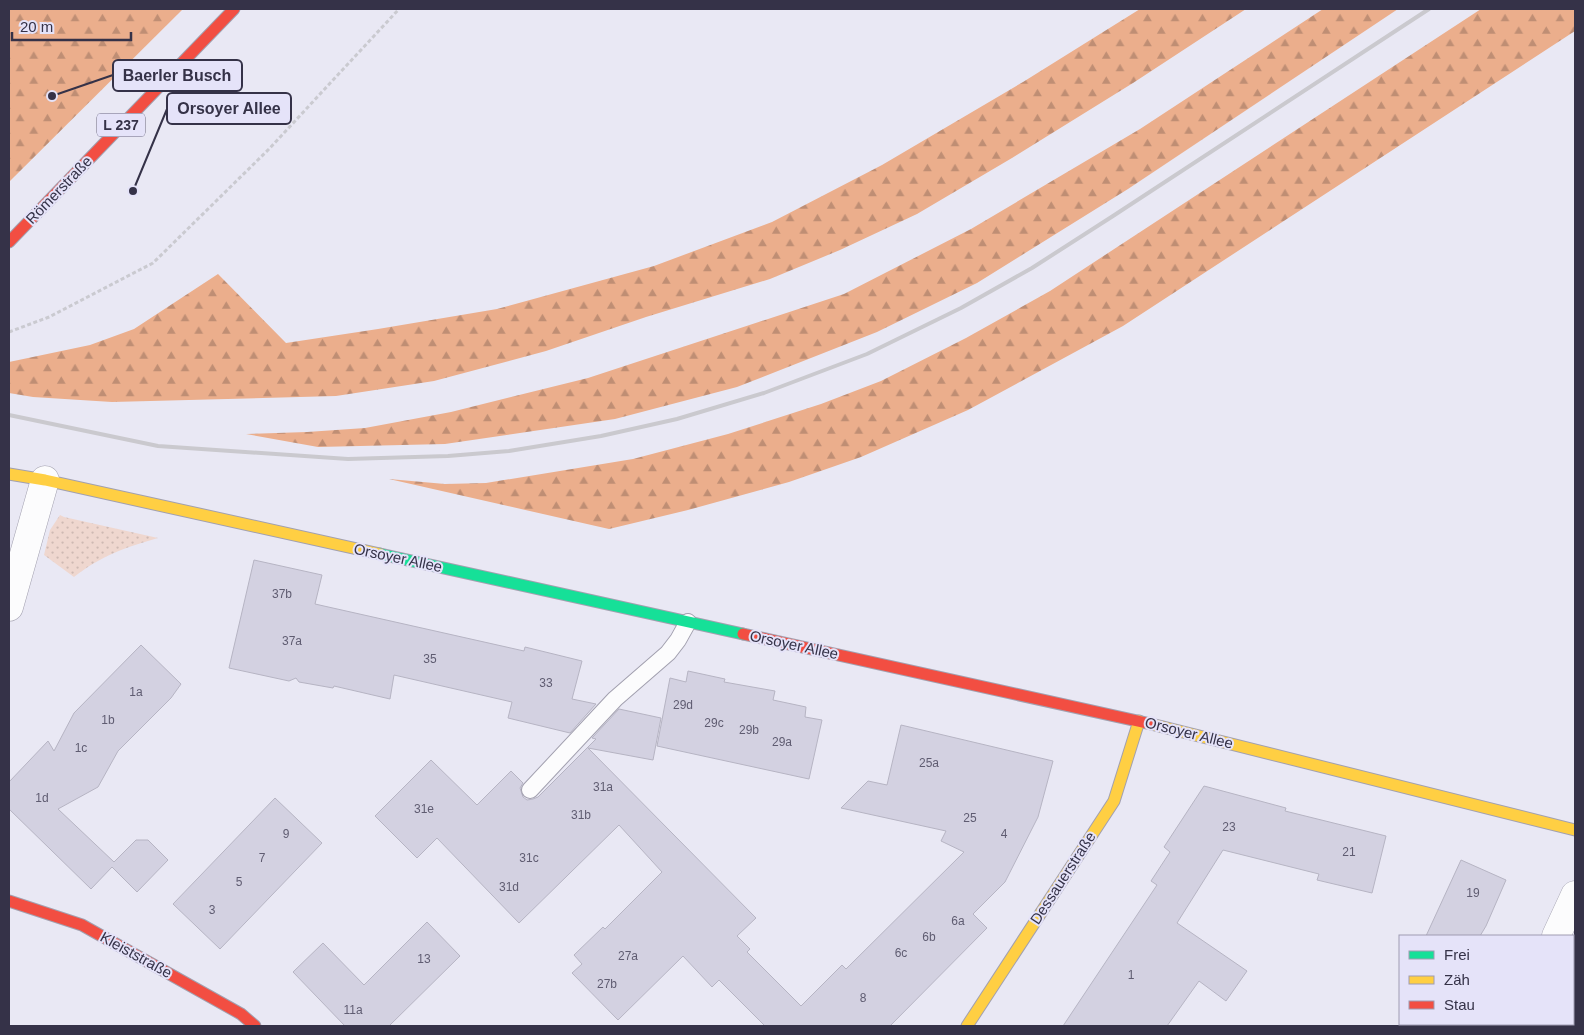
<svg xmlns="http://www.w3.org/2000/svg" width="1584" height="1035" font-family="Helvetica,sans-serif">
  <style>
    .grass { fill: url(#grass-dots) }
    .forest { fill: url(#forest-firs) }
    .building { fill: #d3d1e1; stroke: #b6b4c3 }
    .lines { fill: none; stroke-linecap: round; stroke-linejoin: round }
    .lane-casing { stroke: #a2a0af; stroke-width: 18 }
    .street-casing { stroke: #a2a0af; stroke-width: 29 }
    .fast-casing { stroke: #a2a0af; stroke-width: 13 }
    .slow-casing { stroke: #a2a0af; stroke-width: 13 }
    .jam-casing { stroke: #a2a0af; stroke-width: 13 }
    .path { stroke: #cacad0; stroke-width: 3; stroke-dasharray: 4 2.5; stroke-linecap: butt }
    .lane { stroke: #fcfcfd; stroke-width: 16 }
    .street { stroke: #fcfcfd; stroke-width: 28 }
    .fast { stroke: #16e098; stroke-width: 11 }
    .slow { stroke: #ffcf43; stroke-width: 11 }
    .jam { stroke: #f24e42; stroke-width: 11 }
    .rail { stroke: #cac9ce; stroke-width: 4 }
    .labels { text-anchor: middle; stroke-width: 4; stroke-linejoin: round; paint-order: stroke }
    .number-label { font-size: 12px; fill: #5f5c71 }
    .shield { fill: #e5e3f9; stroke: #6a677d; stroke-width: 1 }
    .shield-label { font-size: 14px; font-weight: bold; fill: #353248 }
    .street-label { font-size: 15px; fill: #353248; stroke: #e5e3f9 }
    .leader { fill: none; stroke: #353248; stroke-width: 2 }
    .callout-dot { fill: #353248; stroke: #e5e3f9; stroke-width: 2 }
    .callout { fill: #e5e3f9; stroke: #353248; stroke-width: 2 }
    .callout-label { font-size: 16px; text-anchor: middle; font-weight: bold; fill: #353248 }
  </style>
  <defs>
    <pattern id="grass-dots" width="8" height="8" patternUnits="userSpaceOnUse" patternTransform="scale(1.25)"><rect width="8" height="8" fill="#efd7cf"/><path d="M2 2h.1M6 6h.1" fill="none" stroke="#ceb9b3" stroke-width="1.8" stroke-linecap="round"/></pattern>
    <pattern id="forest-firs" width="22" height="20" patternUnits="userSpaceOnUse" patternTransform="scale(1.25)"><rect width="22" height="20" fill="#ebae8c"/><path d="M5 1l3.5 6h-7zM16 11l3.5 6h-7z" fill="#bf8e74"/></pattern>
  </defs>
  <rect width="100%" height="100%" fill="#e9e8f4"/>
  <!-- grass -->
  <path class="grass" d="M60,515L64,517L158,538C126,547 101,556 74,577L44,555L50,530Z"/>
  <!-- forest -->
  <g class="forest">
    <path d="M9,9H183L9,182Z"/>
    <path d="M1140,9H1246L1133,83L1012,158L917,214L840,250L770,279L646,317L546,351L434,381L336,396L112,402L33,397L9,393V362L90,345L134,329L218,274L286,343L378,329L497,309L654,266L772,222L882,165L1023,82Z"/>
    <path d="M1323,9H1398L1128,189L977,283L877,332L737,387L615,419L445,444L318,447L246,434L307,432L365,428L451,412L588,378L844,294L971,229L1140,129Z"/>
    <path d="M1481,9H1575V31L1123,326L968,410L861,457L789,482L688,510L609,529L389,479L445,484L486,483L633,459L728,434L821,404L881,381L966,338L1050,291Z"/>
  </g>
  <!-- building -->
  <g class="building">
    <path d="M254,560L322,575L315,604L524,651L525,647L582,661L572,699L596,704L570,733L508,718L512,702L394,675L390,699L334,686L333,688L299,682L296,678L289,681L229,668Z"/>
    <path d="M141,645L181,684L171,698L118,751L98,787L58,809L114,862L136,840H148L168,860L137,892L112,867L91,889L9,809V782L48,741L54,751L74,713Z"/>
    <path d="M688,671L725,679L724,682L775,691L773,700L806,707L805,717L822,720L809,779L657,746L670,678L686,682Z"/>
    <path d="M619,709L661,718L653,760L588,748L756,918L737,936L750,949L747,952L801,1006L842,965L846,969L964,852L941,841L946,831L841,808L868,781L887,785L901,725L1053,761L1038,817L1005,882L973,914L987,928L890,1026H765L719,980L712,987L683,956L618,1020L572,973L582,964L574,955L603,927L605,929L662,872L619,825L519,923L437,838L417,858L375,816L431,760L477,805L511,771L523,783L520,788L523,797L527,800L533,799L538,797L596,739L592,738Z"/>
    <path d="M1204,786L1286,808L1285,811L1386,836L1372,893L1317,880L1319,874L1223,850L1177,923L1247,971L1226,1001L1199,981L1167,1026H1063L1157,885L1151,881L1170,852L1164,847Z"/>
    <path d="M275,798L322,843L220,949L173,904Z"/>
    <path d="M1461,860L1506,880L1486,926L1480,936H1426Z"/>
    <path d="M427,922L460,956L389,1026H345L293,972L323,943L364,985Z"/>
  </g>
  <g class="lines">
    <!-- lane casing -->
    <g class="lane-casing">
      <path id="lane" d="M530,790L615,699L668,653L678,640L688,622"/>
    </g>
    <!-- street casing -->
    <g class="street-casing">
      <g id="street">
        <path d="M9,607L45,480"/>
        <path d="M1556,936L1575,895"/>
        <path d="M1515,1026L1516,1024"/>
      </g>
    </g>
    <!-- fast casing -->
    <g class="fast-casing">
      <path id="fast" d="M380,554L743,634"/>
    </g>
    <!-- slow casing -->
    <g class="slow-casing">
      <g id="slow">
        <path d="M9,474L45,480L380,554"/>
        <path d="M1151,724L1575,830"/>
        <path d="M967,1026L1114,801L1139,721"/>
      </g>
    </g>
    <!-- jam casing -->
    <g class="jam-casing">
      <g id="jam">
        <path d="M9,242L234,9"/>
        <path d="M743,634L1151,724"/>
        <path d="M9,901L82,925L241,1014L255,1026"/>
      </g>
    </g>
    <!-- path -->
    <path class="path" d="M9,332L49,317L153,263L269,149L399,9"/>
    <!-- lane -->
    <use href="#lane" class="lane"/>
    <!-- street -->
    <use href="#street" class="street"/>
    <!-- fast -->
    <use href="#fast" class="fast"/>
    <!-- slow -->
    <use href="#slow" class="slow"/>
    <!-- jam -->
    <use href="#jam" class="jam"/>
    <!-- rail -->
    <path class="rail" d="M9,415L158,446L348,459L448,456L509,451L601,436L677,419L764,393L867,354L961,308L1032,268L1113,216L1429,9"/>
  </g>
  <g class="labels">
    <!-- number labels -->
    <g class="number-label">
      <text x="282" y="598">37b</text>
      <text x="292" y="645">37a</text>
      <text x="430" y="663">35</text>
      <text x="546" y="687">33</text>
      <text x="136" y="696">1a</text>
      <text x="683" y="709">29d</text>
      <text x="108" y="724">1b</text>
      <text x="714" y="727">29c</text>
      <text x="749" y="734">29b</text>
      <text x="782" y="746">29a</text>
      <text x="81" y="752">1c</text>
      <text x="929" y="767">25a</text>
      <text x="603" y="791">31a</text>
      <text x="42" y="802">1d</text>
      <text x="424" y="813">31e</text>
      <text x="581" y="819">31b</text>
      <text x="970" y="822">25</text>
      <text x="1229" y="831">23</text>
      <text x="286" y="838">9</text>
      <text x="1004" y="838">4</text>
      <text x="1349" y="856">21</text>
      <text x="262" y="862">7</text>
      <text x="529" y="862">31c</text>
      <text x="239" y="886">5</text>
      <text x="509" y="891">31d</text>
      <text x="1473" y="897">19</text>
      <text x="212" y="914">3</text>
      <text x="958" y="925">6a</text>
      <text x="929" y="941">6b</text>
      <text x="901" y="957">6c</text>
      <text x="628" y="960">27a</text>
      <text x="424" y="963">13</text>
      <text x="1131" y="979">1</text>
      <text x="607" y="988">27b</text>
      <text x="863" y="1002">8</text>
      <text x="353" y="1014">11a</text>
    </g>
    <!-- shield labels -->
    <rect class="shield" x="97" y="113.5" width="48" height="23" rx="4"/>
    <g class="shield-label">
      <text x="121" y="130">L 237</text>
    </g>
    <!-- street labels -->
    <g class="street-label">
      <text transform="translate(59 190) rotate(-46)" y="5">Römerstraße</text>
      <text transform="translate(398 558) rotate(12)" y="5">Orsoyer Allee</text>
      <text transform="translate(794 645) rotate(12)" y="5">Orsoyer Allee</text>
      <text transform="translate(1189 733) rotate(14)" y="5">Orsoyer Allee</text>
      <text transform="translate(1063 878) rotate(-57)" y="5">Dessauerstraße</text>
      <text transform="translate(136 955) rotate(29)" y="5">Kleiststraße</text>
    </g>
  </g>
  <!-- callouts -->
  <path class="leader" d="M52 96L113 75M133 191L167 109"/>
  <g class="callout-dot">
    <circle cx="52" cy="96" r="5"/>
    <circle cx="133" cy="191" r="5"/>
  </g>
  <g class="callout">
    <rect x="113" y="60" width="129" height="31" rx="5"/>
    <rect x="167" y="93" width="124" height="31" rx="5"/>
  </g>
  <g class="callout-label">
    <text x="177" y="81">Baerler Busch</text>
    <text x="229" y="114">Orsoyer Allee</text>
  </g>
  <!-- border -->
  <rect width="1584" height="1035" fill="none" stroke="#353248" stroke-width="20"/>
  <!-- legend -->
  <rect x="1399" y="935" width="175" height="90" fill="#e5e3f9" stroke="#9f9cb2"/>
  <rect x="1409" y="951" width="25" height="8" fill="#16e098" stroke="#9f9cb2"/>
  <text x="1444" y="960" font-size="15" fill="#353248">Frei</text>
  <rect x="1409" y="976" width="25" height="8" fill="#ffcf43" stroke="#9f9cb2"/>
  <text x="1444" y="985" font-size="15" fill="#353248">Zäh</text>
  <rect x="1409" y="1001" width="25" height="8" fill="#f24e42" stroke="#9f9cb2"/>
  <text x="1444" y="1010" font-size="15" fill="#353248">Stau</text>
  <!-- scale -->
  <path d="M12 32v8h119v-8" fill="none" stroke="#353248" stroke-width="2.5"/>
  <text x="20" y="32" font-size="15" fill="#353248" stroke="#e5e3f9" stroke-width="4" paint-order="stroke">20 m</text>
</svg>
